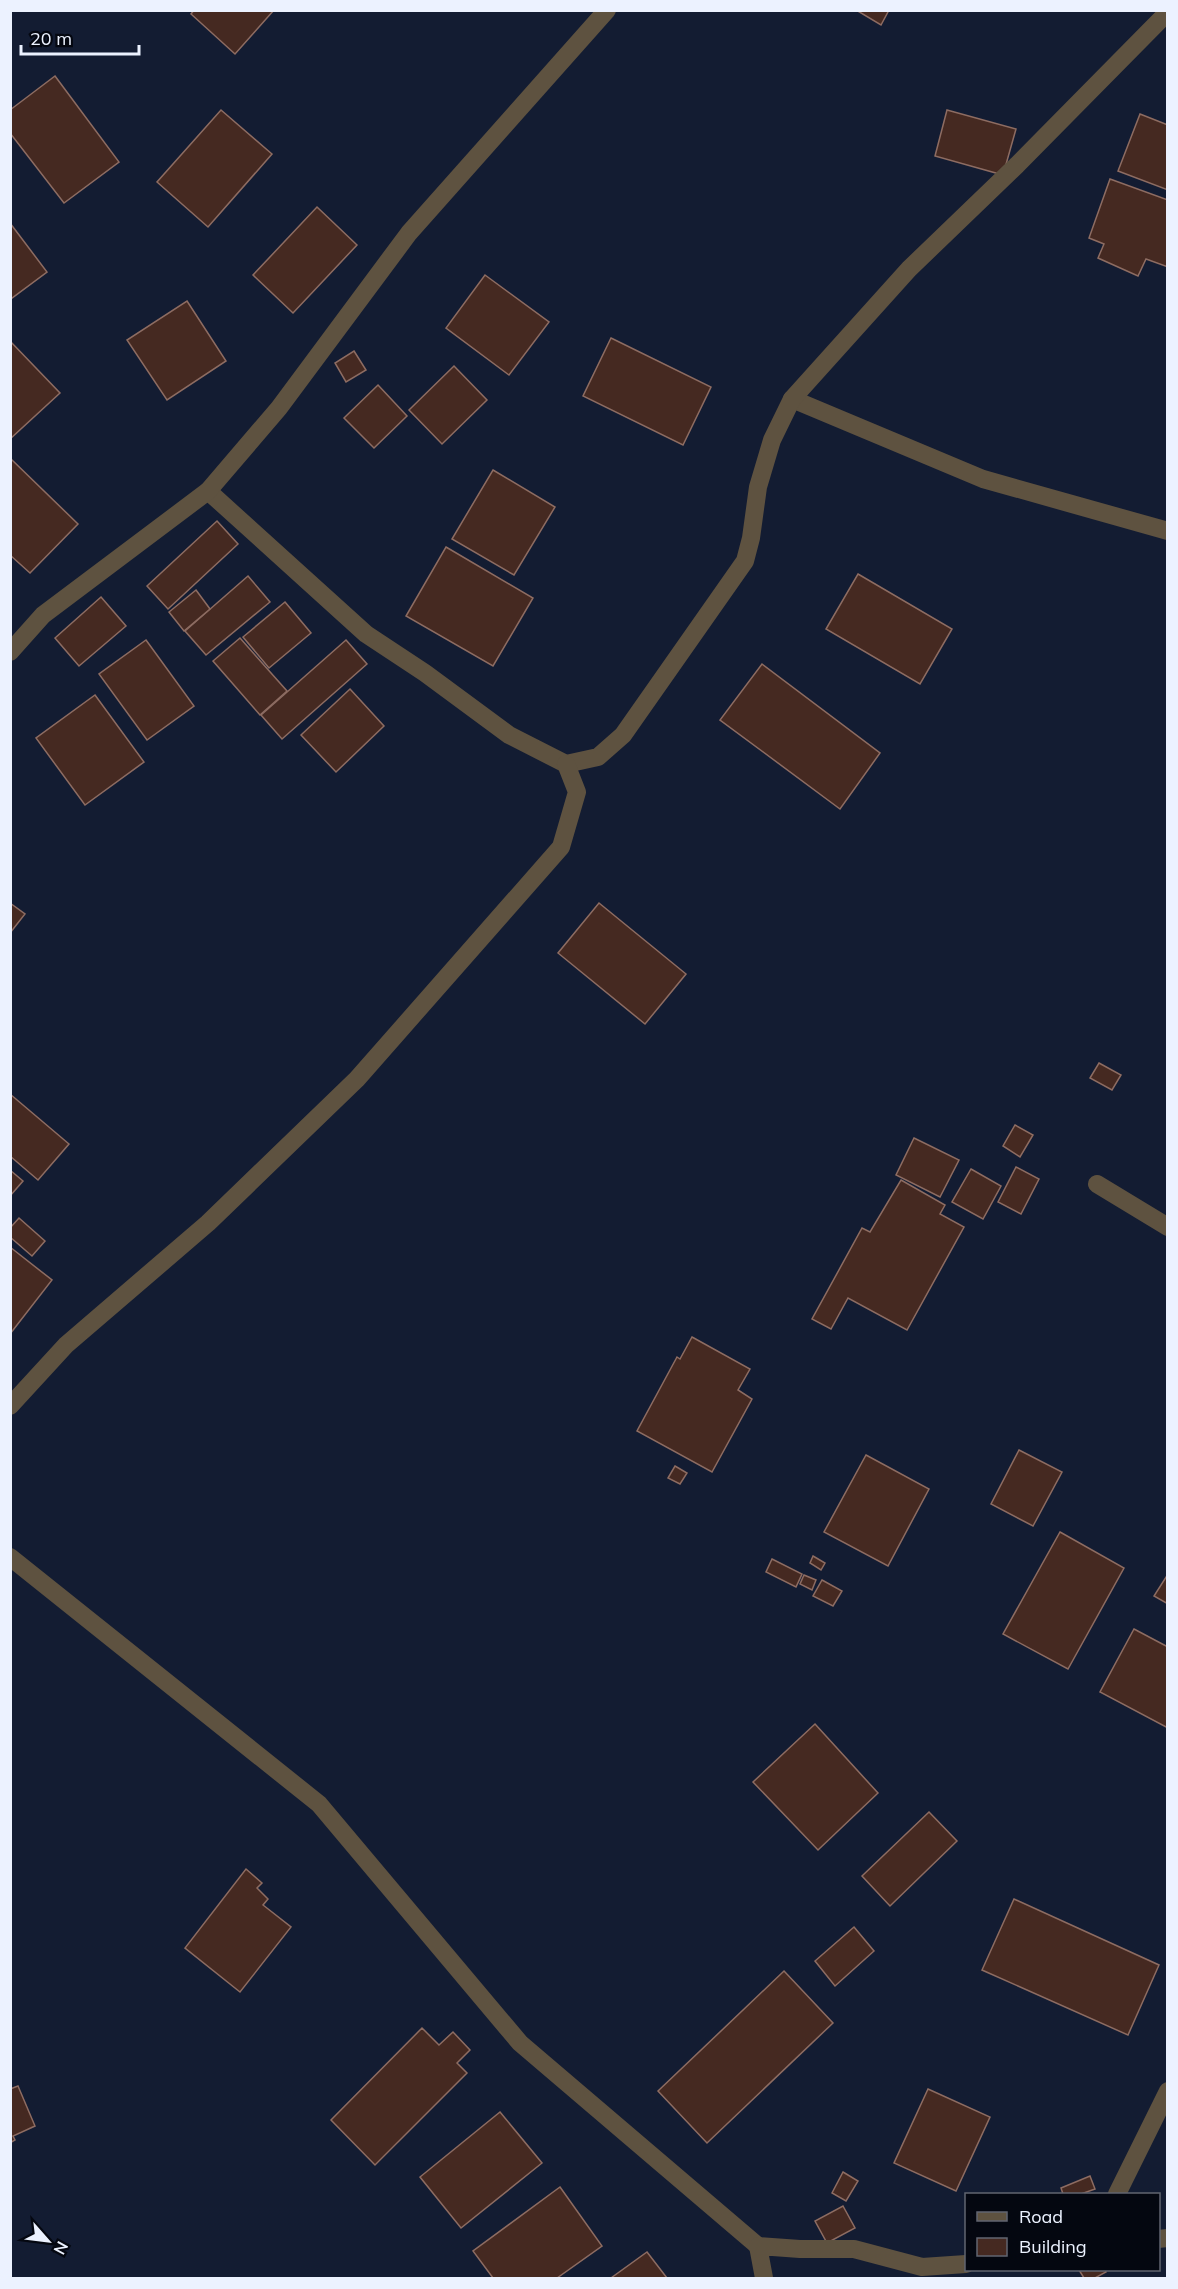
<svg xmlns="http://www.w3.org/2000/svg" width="1178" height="2289" font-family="Mulish,sans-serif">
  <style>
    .building { fill: #452921; stroke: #8d6c62; stroke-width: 1.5 }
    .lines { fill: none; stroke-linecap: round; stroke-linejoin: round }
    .street { stroke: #5e5240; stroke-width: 18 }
  </style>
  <rect width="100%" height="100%" fill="#131c32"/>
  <!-- building -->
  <g class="building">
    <path d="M194,10H274L235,54L191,14Z"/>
    <path d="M856,10H889L881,25Z"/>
    <path d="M55,76L119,162L64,203L10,133V110Z"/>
    <path d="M221,110L272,154L208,227L157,182Z"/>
    <path d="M947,110L1016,129L1003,175L935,156Z"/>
    <path d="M1140,114L1168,125V190L1118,171Z"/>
    <path d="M1110,179L1168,200V267L1146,259L1138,276L1098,258L1104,244L1089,238Z"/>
    <path d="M317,207L357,245L293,313L253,275Z"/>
    <path d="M10,223L47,272L12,298L10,297Z"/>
    <path d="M485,275L549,322L509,375L446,328Z"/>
    <path d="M187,301L226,361L167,400L127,340Z"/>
    <path d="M611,338L711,387L683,445L583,396Z"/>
    <path d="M10,341L60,393L10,439Z"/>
    <path d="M354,351L366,370L346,382L335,363Z"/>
    <path d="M454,366L487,400L442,444L409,410Z"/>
    <path d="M378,385L407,416L374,448L344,418Z"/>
    <path d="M11,459L78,524L30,573L10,555Z"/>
    <path d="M493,470L555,507L514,575L452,539Z"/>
    <path d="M217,521L238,544L168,609L147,586Z"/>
    <path d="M446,547L533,598L493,666L406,616Z"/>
    <path d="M858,574L952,629L920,684L826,629Z"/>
    <path d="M248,576L270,602L206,655L185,631Z"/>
    <path d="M196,590L210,609L184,631L169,612Z"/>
    <path d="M101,597L126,626L79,666L55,638Z"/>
    <path d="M285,602L311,633L269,668L243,637Z"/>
    <path d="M240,638L287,691L260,715L213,661Z"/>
    <path d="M146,640L194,706L147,740L99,674Z"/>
    <path d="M346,640L367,664L282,739L261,715Z"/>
    <path d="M762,664L880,753L840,809L720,720Z"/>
    <path d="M350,689L384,726L336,772L301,735Z"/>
    <path d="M95,695L144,762L85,805L36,738Z"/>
    <path d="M10,903L25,914L10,933Z"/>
    <path d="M599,903L686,974L645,1024L558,953Z"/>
    <path d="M1099,1063L1121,1075L1112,1090L1090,1078Z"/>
    <path d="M10,1094L69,1144L38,1180L10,1156Z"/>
    <path d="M1015,1125L1033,1135L1020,1157L1003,1146Z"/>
    <path d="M914,1138L959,1160L940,1197L896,1175Z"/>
    <path d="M1016,1167L1039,1179L1021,1214L998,1202Z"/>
    <path d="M971,1169L1001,1186L983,1219L952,1202Z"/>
    <path d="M10,1170L23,1181L10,1196Z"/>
    <path d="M901,1180L945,1205L940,1214L964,1227L907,1330L848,1298L831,1329L812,1319L862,1228L870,1232Z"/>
    <path d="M19,1218L45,1241L32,1256L10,1237V1228Z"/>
    <path d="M10,1247L52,1280L10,1334Z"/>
    <path d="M692,1337L750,1369L738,1390L752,1399L712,1472L637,1431L677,1357L680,1359Z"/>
    <path d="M1019,1450L1062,1472L1033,1526L991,1504Z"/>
    <path d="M866,1455L929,1489L888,1566L824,1532Z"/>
    <path d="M675,1466L687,1473L680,1484L668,1478Z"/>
    <path d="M1060,1532L1124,1568L1068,1669L1003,1634Z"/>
    <path d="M813,1556L825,1563L821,1570L810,1563Z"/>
    <path d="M772,1559L802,1574L796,1587L766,1572Z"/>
    <path d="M1168,1574V1604L1154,1596Z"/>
    <path d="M804,1575L816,1580L812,1590L800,1584Z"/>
    <path d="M822,1580L842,1591L833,1606L813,1596Z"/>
    <path d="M1134,1629L1168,1647V1728L1100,1692Z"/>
    <path d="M815,1724L878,1793L818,1850L753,1782Z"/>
    <path d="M929,1812L957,1841L890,1906L862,1876Z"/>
    <path d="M246,1869L262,1883L257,1888L268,1899L263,1905L291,1927L240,1992L185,1948Z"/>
    <path d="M1014,1899L1159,1965L1128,2035L982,1970Z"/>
    <path d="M854,1927L874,1951L835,1986L815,1961Z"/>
    <path d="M784,1971L833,2023L707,2143L658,2091Z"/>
    <path d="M422,2028L439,2045L453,2032L470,2050L457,2063L467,2073L375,2165L331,2120Z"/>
    <path d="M18,2086L35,2126L13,2136L15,2140L10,2143V2089Z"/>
    <path d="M928,2089L990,2117L956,2191L894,2163Z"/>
    <path d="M500,2112L542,2163L461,2228L420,2177Z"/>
    <path d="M843,2172L858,2181L846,2201L832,2193Z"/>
    <path d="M1090,2176L1095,2189L1081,2194H1063L1061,2188Z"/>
    <path d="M560,2187L602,2246L557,2278H493L473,2251Z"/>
    <path d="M843,2206L855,2228L827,2243L815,2221Z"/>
    <path d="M647,2252L667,2278H611Z"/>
    <path d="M1079,2270H1105L1106,2272L1095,2278H1084Z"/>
  </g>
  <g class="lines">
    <!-- street -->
    <g class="street">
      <path d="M792,399L983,479L1168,531"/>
      <path d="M208,491L366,634L425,673L509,735L566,764L598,757L623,735L745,561L751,538L758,487L772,440L792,399L909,269L1017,165L1168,12"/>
      <path d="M10,652L43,615L208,491L279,408L409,233L607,10"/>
      <path d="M1097,1184L1168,1227"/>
      <path d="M10,1406L66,1345L208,1223L357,1079L561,847L577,792L566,764"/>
      <path d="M10,1557L319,1804L520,2043L758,2246"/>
      <path d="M1117,2194L1168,2091"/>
      <path d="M1158,2239L1168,2238"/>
      <path d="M764,2278L758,2246L800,2249H854L922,2267L966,2264"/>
    </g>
  </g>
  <!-- border -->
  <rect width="1178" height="2289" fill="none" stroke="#ecf2ff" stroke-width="24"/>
  <!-- legend -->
  <rect x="965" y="2193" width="195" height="78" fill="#040710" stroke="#616570" stroke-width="1.5"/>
  <rect x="977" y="2212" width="30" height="9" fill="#5e5240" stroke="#616570" stroke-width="1.5"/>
  <text x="1019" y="2223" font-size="18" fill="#ecf2ff">Road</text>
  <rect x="977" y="2238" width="30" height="18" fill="#452921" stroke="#616570" stroke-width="1.5"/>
  <text x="1019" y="2253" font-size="18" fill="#ecf2ff">Building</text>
  <!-- north arrow -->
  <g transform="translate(48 2241) rotate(118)" stroke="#040710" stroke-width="4.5" paint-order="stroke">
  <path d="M0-4.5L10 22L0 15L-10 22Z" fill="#ecf2ff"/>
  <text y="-9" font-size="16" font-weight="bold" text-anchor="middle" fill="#ecf2ff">N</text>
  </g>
  <!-- scale -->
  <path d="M21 45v9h118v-9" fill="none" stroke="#ecf2ff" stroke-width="3"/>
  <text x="30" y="45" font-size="18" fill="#ecf2ff" stroke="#040710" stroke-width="4.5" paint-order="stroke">20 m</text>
</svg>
